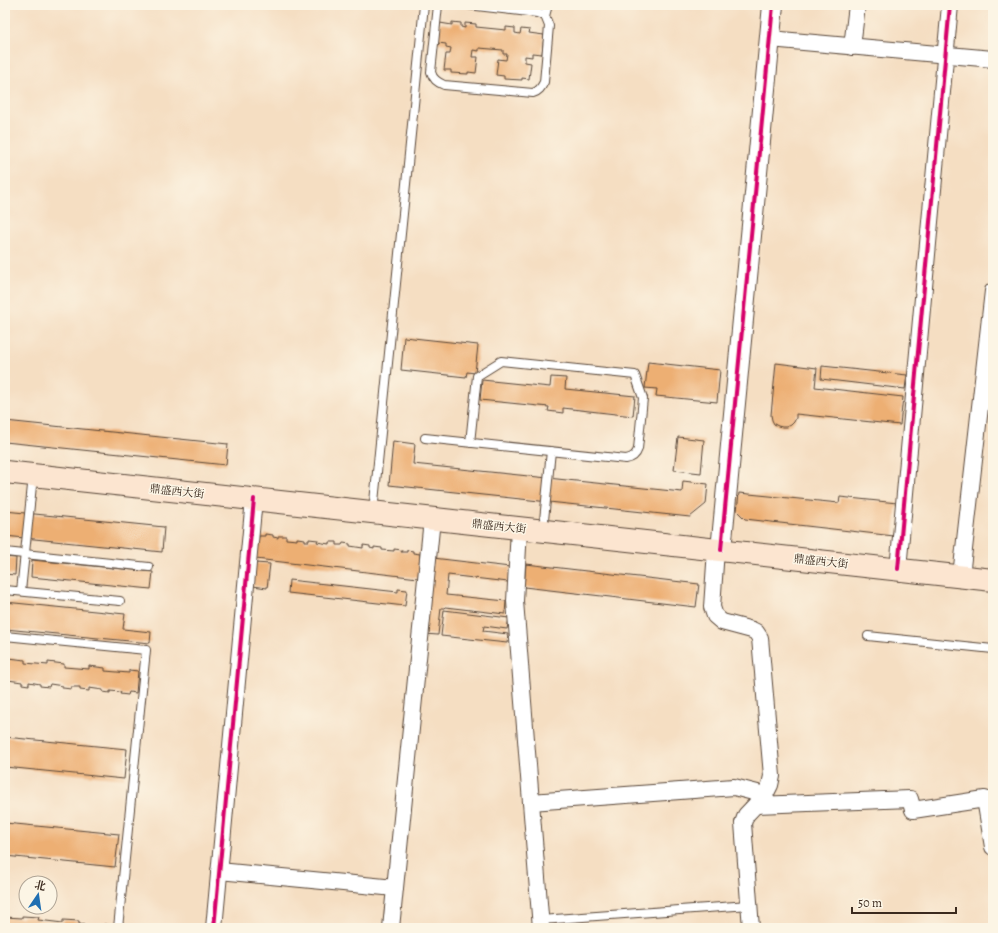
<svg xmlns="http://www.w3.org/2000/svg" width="998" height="933" font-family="Alegreya,'Noto Serif SC',serif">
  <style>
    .building { fill: #edaf73 }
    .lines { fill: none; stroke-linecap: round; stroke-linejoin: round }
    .service-casing { stroke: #574537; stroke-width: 10 }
    .minor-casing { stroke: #574537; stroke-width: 18 }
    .tertiary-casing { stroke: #574537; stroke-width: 22 }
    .secondary-casing { stroke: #574537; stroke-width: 24 }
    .service { stroke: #fff; stroke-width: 8 }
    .minor { stroke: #fff; stroke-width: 16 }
    .tertiary { stroke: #fff; stroke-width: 20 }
    .secondary { stroke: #fce5d0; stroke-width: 22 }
    .cycleway-casing { stroke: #fcf5e5; stroke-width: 6 }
    .cycleway { stroke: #d6006c; stroke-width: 4 }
    .labels { text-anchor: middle; stroke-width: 3; stroke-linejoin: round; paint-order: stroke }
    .street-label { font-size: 11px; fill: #3b2a1e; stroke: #fcf5e5 }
  </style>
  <rect width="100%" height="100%" fill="#fcf5e5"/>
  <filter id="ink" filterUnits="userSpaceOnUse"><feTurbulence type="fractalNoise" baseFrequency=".025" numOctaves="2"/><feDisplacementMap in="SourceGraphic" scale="8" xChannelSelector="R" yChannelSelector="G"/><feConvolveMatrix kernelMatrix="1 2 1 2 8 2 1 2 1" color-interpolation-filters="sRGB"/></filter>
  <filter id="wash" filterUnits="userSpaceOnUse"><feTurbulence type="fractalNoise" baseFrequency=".012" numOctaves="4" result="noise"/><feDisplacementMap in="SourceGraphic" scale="16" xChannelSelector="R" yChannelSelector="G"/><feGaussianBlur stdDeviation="0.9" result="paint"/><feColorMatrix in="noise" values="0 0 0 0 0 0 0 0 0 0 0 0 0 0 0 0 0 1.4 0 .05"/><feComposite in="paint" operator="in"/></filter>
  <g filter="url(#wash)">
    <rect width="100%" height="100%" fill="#f5dec2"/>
    <g id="blocks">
      <!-- building -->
      <g class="building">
        <path d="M452,22L461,23V27L465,28V23L476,24V27L506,30V27L515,28V33L520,34L521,29L530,30L529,33L544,35L542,54L532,53V57L525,56V62L531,63L529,79L522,78V80L504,79V76L496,75L498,59L506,60L507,54H503V50L479,48V51L473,50L472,57H478L476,73L468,72V74L451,73V70H444L446,54H450L451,48L446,47V44L438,43L440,23L452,25Z"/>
        <path d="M404,337L478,345L475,373L467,372L466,377L401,370Z"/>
        <path d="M648,362L720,370L717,402L656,396L657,389L645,388Z"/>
        <path d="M776,363L817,368L815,387L903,397L900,425L796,414V418L794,422L791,425L787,427H782L778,426L774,424L772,420L771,415Z"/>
        <path d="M822,366L907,375L905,389L821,379Z"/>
        <path d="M551,377L566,378L565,389L635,396L633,416L563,408V413L548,411L549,407L480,400L482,380L550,387Z"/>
        <path d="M5,421L228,444L226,465L5,442Z"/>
        <path d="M678,437L704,440L701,473L674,470Z"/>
        <path d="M393,441L415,444L413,464L682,492L683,481L708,484L706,504L690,517L389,485Z"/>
        <path d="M739,493L839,503L840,497L897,503L894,536L745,519L737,511Z"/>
        <path d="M5,511L164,527L162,552L5,536Z"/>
        <path d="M265,534L273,535V537L278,538V536H286V539L297,540V538L305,539V541H309V539L318,540L317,542L329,544V542H337V545H342L343,543L350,544V546L363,548V545L370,546V548L374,549V547L382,548V550L394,551V549L402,550L401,552H407V550L413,551V553L420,554L418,578L256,559L259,536H265Z"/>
        <path d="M5,557L16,558L15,575L5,574Z"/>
        <path d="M433,558L510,567L508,582L448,575L446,595L506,601L505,614L445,607L444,608H441L438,635L424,634Z"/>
        <path d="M32,560L153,572L151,589L31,577Z"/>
        <path d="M255,563L270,564L267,588L253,586Z"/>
        <path d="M526,564L699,584L696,607L524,587Z"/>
        <path d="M289,580L398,592V589L407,590L405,606L288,593Z"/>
        <path d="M5,602L125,614L123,629L151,632L150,643L5,629Z"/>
        <path d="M444,610L509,618L507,629L484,626L483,631L508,634L507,643L441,636Z"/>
        <path d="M9,658L25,660V663L48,665V662L64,664V667L89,669V666L105,668V671L129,673V670L138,671L136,693L129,692L128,695L120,694L121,692L110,691V693L103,692V690L89,688V691L80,690V687H71V689L63,688V686L50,684L49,687L40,686V684L29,682V685L22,684V682L8,680V683H5V661H9Z"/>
        <path d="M5,737L127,749L124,779L5,767Z"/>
        <path d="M5,823L119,834L115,867L5,856Z"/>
        <path d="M22,916L39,917L38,920L63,923V920L79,921V924L104,927V924L112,925V928H5V917L22,918Z"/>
      </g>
    </g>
  </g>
  <g filter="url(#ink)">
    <use href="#blocks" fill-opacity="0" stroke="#574537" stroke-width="1"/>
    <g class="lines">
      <!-- service casing -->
      <g class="service-casing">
        <g id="service">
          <path d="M438,5L431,72C433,79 437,82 444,85L533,93C539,91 541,88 544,82L549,26L545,16L537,13L468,5"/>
          <path d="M545,16L548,5"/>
          <path d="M425,438L626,459C633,458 636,455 638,449L643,398L635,375L501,361L477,376L470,443"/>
          <path d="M373,512L424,5"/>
          <path d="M543,530L551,451"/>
          <path d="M5,552L149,567"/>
          <path d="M5,590L120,601"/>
          <path d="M21,591L33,476"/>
          <path d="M5,636L146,650L118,928"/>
          <path d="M868,636L993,649"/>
          <path d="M541,920L749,905"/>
        </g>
      </g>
      <!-- minor casing -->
      <g class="minor-casing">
        <g id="minor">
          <path d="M770,39L993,59"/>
          <path d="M852,47L857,5"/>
          <path d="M519,529L515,601L541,928"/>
          <path d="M716,550L712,607L715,616L722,622L752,630L756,632L760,638L772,776L770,785L765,795L746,815L743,823L751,928"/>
          <path d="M898,569L950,5"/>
          <path d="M961,576L993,291"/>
          <path d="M531,802L734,787L765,795"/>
          <path d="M756,805L910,799L913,810L985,799L993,847"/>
          <path d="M219,871L395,888"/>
          <path d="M214,928L254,499"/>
          <path d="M391,928L432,519"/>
        </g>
      </g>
      <!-- tertiary casing -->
      <g class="tertiary-casing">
        <path id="tertiary" d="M721,550L773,5"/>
      </g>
      <!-- secondary casing -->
      <g class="secondary-casing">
        <path id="secondary" d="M5,472L993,580"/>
      </g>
      <!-- service -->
      <use href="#service" class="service"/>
      <!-- minor -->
      <use href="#minor" class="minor"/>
      <!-- tertiary -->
      <use href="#tertiary" class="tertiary"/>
      <!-- secondary -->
      <use href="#secondary" class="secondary"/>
      <!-- cycleway casing -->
      <g class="cycleway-casing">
        <g id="cycleway">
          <path d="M721,550L773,5"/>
          <path d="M898,569L950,5"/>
          <path d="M214,928L254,499"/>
        </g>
      </g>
      <!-- cycleway -->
      <use href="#cycleway" class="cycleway"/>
    </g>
  </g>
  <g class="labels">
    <!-- street labels -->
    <g class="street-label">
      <text transform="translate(177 491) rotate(6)" y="4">鼎盛西大街</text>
      <text transform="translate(499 526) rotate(6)" y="4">鼎盛西大街</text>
      <text transform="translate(821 561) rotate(6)" y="4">鼎盛西大街</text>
    </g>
  </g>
  <!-- margin -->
  <rect width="998" height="933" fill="none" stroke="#fcf5e5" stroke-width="20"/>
  <!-- north arrow -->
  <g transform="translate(38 895) rotate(13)"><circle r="19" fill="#fcf5e5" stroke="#afa495"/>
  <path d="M0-3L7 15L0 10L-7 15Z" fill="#1f6fb2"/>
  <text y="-6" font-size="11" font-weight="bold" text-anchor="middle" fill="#3b2a1e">北</text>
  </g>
  <!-- scale -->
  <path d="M852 907v6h104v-6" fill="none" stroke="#3b2a1e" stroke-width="2"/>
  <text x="858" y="907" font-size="12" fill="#3b2a1e" stroke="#fcf5e5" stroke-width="3" paint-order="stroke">50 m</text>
</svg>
